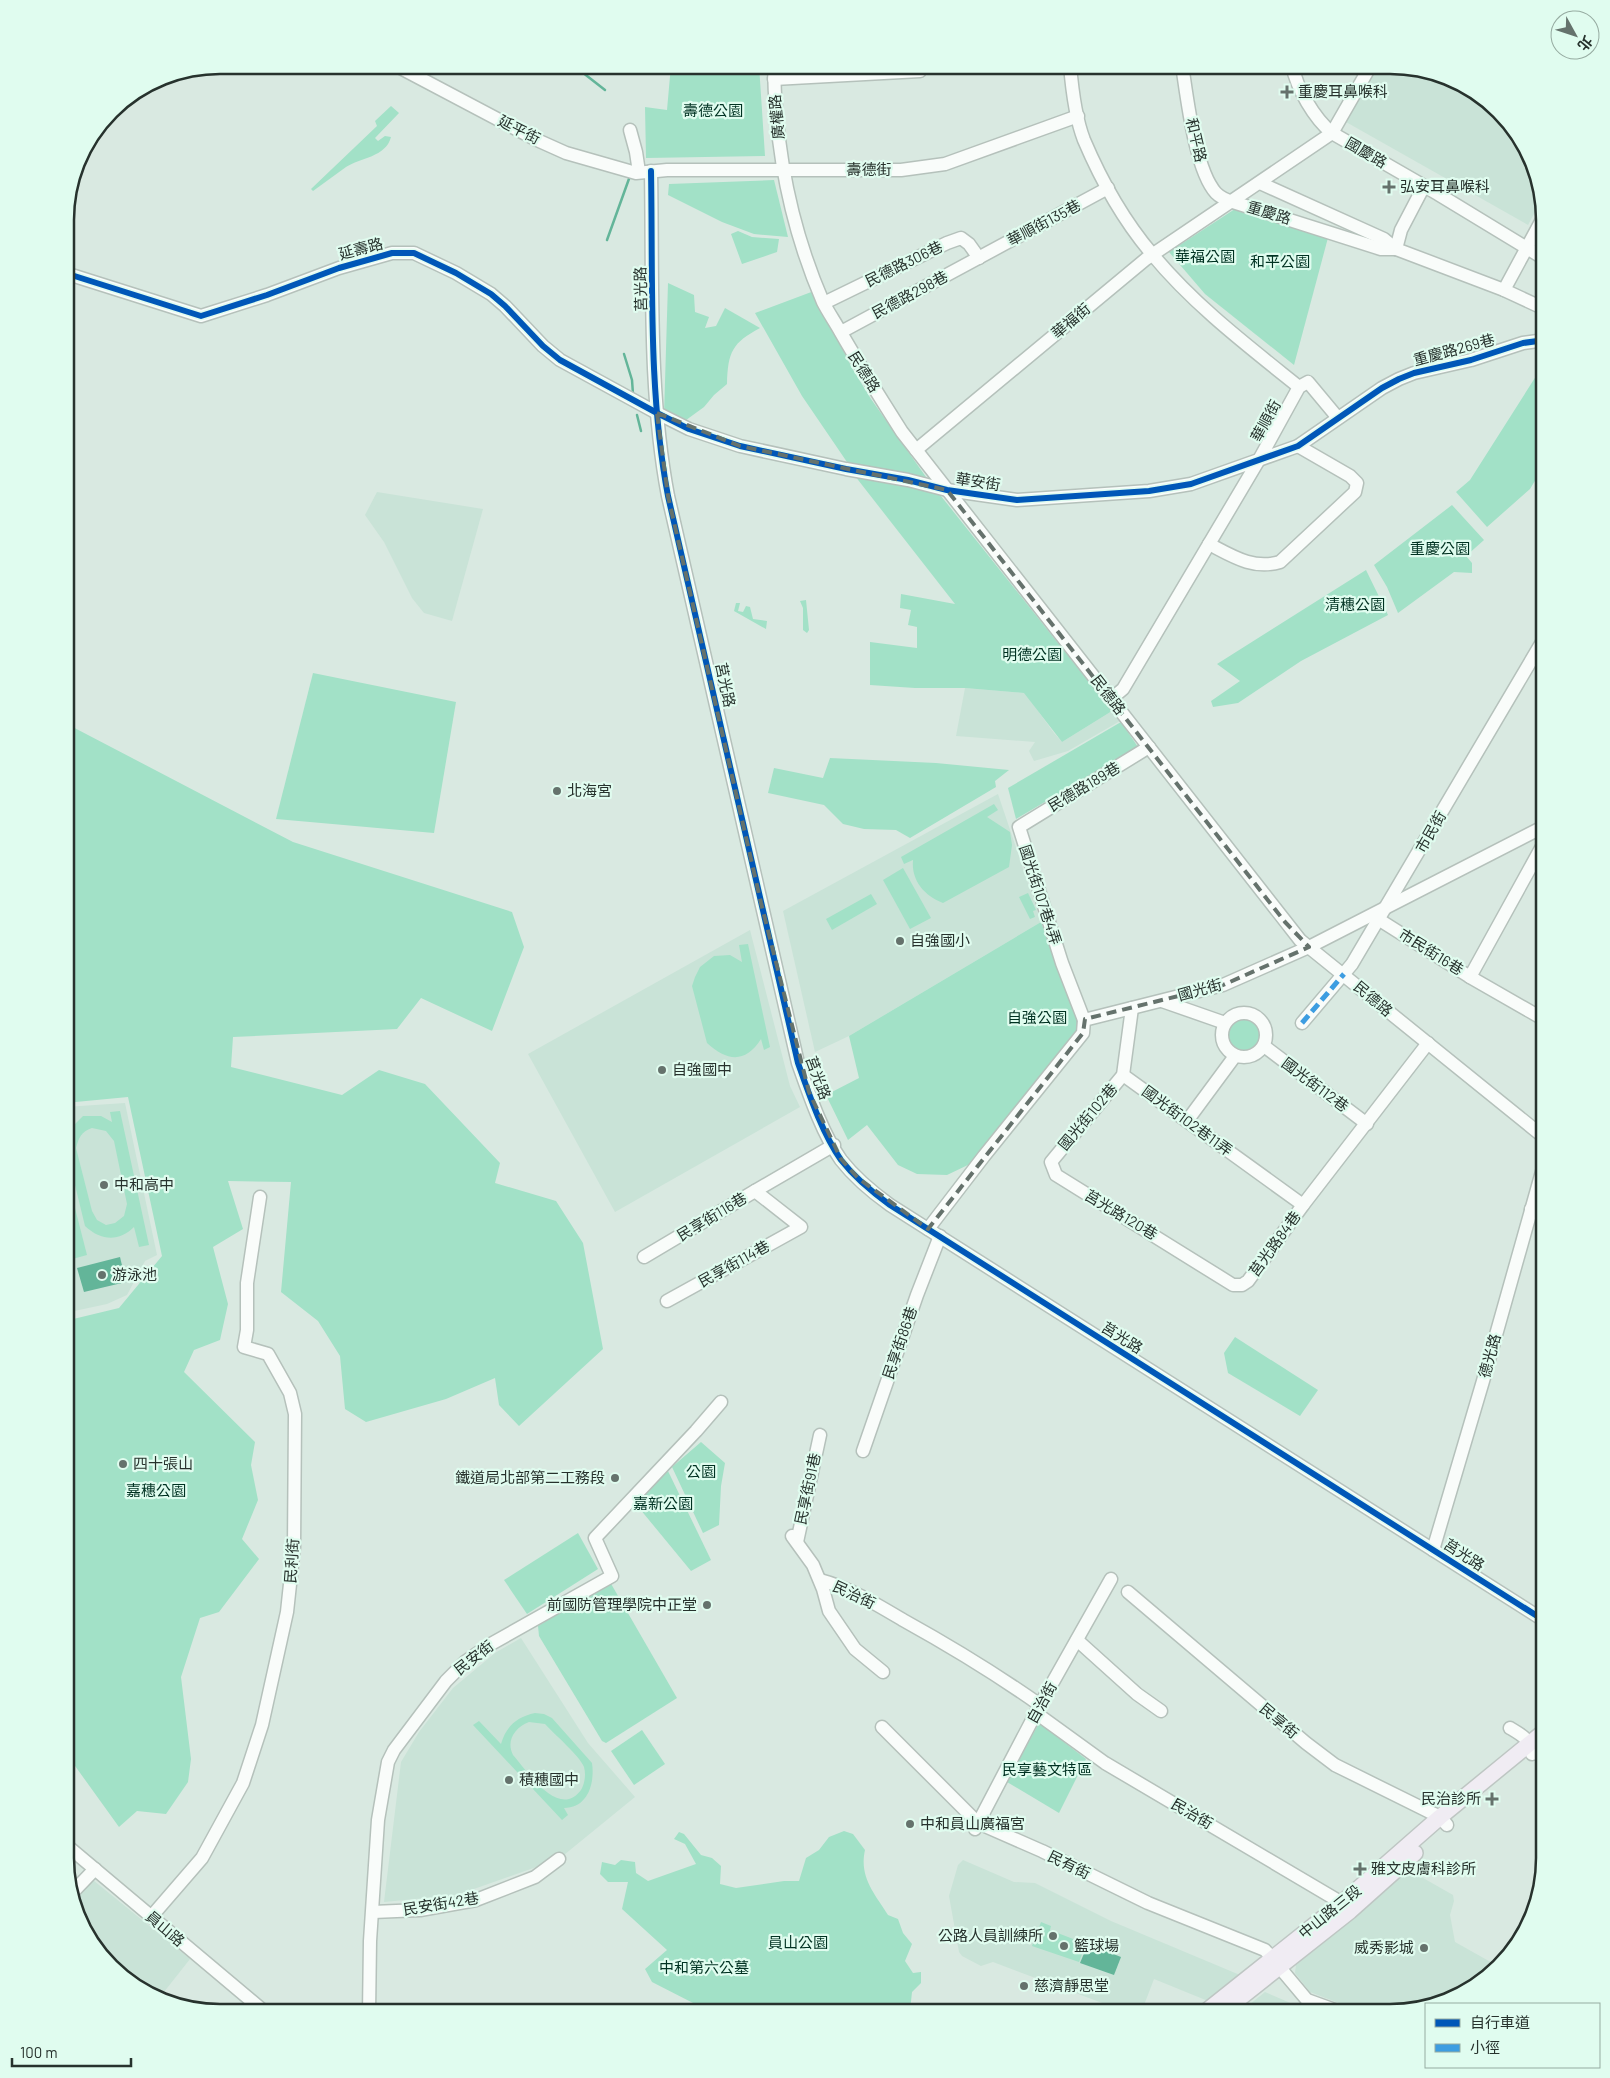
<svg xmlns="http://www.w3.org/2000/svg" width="1610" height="2078" font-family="Barlow,'Noto Sans TC',sans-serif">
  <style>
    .built { fill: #c9e3d7 }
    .green { fill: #a2e1c7; fill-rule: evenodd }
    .water { fill: #63b599 }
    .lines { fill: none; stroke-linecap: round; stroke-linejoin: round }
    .stream { stroke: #63b599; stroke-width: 2.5 }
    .minor-casing { stroke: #b5c1bb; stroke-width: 15 }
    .major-casing { stroke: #bec6c3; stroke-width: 18 }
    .minor { stroke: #f9fcfa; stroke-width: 12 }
    .major { stroke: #f0ecf3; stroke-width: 15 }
    .quiet { stroke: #3d9de1; stroke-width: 5; stroke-dasharray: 10 5; stroke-linecap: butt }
    .cycleway-casing { stroke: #e0fcef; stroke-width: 9 }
    .cycleway { stroke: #0057b8; stroke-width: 6 }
    .marked { fill: none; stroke: #65726c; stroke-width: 4; stroke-dasharray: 10 6; stroke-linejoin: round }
    .poi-dot { fill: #65726c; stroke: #e0fcef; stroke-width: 2 }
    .labels { text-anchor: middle; stroke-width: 4.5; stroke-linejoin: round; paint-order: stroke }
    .poi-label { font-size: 15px; fill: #27322d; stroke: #e0fcef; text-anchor: start }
    .park-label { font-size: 15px; fill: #003222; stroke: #e0fcef }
    .street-label { font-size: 15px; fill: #27322d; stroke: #e0fcef }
    .rim { fill: none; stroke: #27322d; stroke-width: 2.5 }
  </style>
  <rect width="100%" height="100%" fill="#d9e9e1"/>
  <!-- built -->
  <g class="built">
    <path d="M1375,65H1400L1467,86L1519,134L1540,180L1542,199L1528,225L1346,122Z"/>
    <path d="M377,492L483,509L452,621L424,613L412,598L384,542L365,515Z"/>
    <path d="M965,688L1025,693L1054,733L1062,742L1112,711L1120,721L1068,751L1034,761L1029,751L1035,742L956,736Z"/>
    <path d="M998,794L1041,922L849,1036L815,1052L783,911Z"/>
    <path d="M750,930L790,1086L800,1107L615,1212L528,1054Z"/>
    <path d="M125,1103L157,1255L145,1261L127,1295L107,1304L65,1313V1107Z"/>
    <path d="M521,1638L588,1743L635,1797L559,1859L457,1895L384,1902L401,1762L419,1732L453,1688L495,1653Z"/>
    <path d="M963,1860L1014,1882L1035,1883L1111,1921L1240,1975L1208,2001L1154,1979L1141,2013H1129L993,1962L981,1966L962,1956L959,1952L949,1896L958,1865Z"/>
    <path d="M1409,1870L1453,1895L1454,1901L1450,1915L1455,1942L1496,1965L1476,1987L1438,2004H1426V2008L1390,2013H1365L1310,1992L1295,1973L1296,1965Z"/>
    <path d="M83,1872L190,1959L160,1997L143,1992L91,1944L70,1898L69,1889Z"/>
    <path d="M1265,1992L1314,2013H1239Z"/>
  </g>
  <!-- green -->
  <g class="green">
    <path d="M671,65H759L765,156L646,158L645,107L667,110Z"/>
    <path d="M391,106L399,113L375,138L378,141L385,136L391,137C386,157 360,158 346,167C335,175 324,183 313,191L311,189L377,126L375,121Z"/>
    <path d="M774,180L788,237L754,234L722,222L668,195L669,184Z"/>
    <path d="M1238,207L1329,234L1294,365L1205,294L1169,252Z"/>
    <path d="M738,231L752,237L779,239L777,252L742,264L731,234Z"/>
    <path d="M668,283L694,295L695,312L709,317L705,328L716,326L725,308L760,328C732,343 728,352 727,384L714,395L704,407L682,423L664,415Z"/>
    <path d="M814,291L852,368L871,399L926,477L890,473L849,465L802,396L755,313Z"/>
    <path d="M1545,362V464L1530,489L1487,527L1456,492L1470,480Z"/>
    <path d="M855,476L937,491L1112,711L1062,742L1024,693L965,688H915L870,685V642L917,648V627L908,625L911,610L900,608L901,594L955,604Z"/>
    <path d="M1452,505L1484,540L1466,556L1472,563V573L1454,572L1398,613L1387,587L1374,565Z"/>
    <path d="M1366,570L1388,615L1301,661L1238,703L1213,707L1211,701L1240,681L1217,664Z"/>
    <path d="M806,600L809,630L807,633L803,630V608L800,601Z"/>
    <path d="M736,603H740L738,611L743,612L746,606L750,607L753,619L767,621L766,629L734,611Z"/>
    <path d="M313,673L456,702L434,833L276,819Z"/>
    <path d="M1121,722L1138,747L1016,819L1008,788Z"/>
    <path d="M65,723L293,842L512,912L524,947L492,1031L421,998L397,1029L233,1037L231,1067L342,1095L379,1070L425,1084L500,1163L495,1183L556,1201L583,1243L603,1349L519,1426L499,1405L495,1378L446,1399L366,1422L345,1409L340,1356L318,1321L281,1292L291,1182L228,1181L243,1229L213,1247L228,1304L220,1340L194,1350L184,1372L255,1442L251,1465L258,1500L242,1539L259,1559L219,1612L200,1618L181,1677L191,1759L188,1782L166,1814L137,1811L119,1827L65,1752V1321L119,1308L162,1256L128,1097L65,1103Z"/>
    <path d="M830,758L936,763L1009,770L995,781L996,787L910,838L896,830L864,829L843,824L824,805L768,793L774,768L823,778Z"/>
    <path d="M994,804L998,810L987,817L1010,832L1012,845L1009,867L943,903C925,896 911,881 913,860L904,864L901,857Z"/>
    <path d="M903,868L931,918L910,929L883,880Z"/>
    <path d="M1028,893L1036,910L1033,911L1035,917L1030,919L1019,897Z"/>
    <path d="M871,894L877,904L832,930L826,919Z"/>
    <path d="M1041,922L1081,1026L970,1164L947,1175L917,1174L898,1165L867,1125L848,1140L826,1095L859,1078L849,1036Z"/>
    <path d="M748,944L770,1047L764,1050L761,1039C745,1064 727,1061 707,1043L692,986L695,977L700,967L714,956L730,955L742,962L739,945Z"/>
    <circle cx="1244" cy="1035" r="20"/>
    <path d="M120,1111L149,1245L139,1247L134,1227C119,1242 101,1241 85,1226L65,1144L68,1131L83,1116H101L112,1122L110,1112ZM92,1128L106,1131L114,1141L127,1204L124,1216L115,1223L106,1225L97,1220L92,1211L76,1148C79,1137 81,1132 92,1128Z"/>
    <path d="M65,1169L87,1255L65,1261Z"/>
    <path d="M1235,1337L1318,1390L1300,1416L1228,1373L1224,1353Z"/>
    <path d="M701,1442L725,1463L721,1486L719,1525L703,1533L672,1467Z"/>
    <path d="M668,1471L711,1560L691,1571L635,1503Z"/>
    <path d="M578,1533L598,1569L527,1614L504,1580Z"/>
    <path d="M610,1582L677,1698L606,1743L602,1741L539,1636L538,1626Z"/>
    <path d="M535,1713L544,1714L552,1718L592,1763C595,1783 588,1808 564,1808L568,1815L562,1820L473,1725L479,1721L501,1744C506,1726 517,1717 535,1713ZM529,1722L545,1724C554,1734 580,1756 584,1767C586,1774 585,1783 581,1790C559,1820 527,1771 513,1755C506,1741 514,1728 529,1722Z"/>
    <path d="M1039,1723L1086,1759L1059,1813L1007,1782Z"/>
    <path d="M642,1730L665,1764L634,1785L611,1751Z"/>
    <path d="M844,1831L853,1834L865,1850C859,1877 874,1893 888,1915L898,1919L903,1933L912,1944L905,1961L913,1973L921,1972V1983L912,1992L910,2011L912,2013H705L695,2004L652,1982L645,1969L667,1950L622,1909L628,1882H608L600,1874L602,1862L615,1865L621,1860L635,1862L636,1873L648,1881L696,1864L685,1844L674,1839L679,1832L684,1834L701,1855L712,1858L721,1866L720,1884L736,1888L784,1881H799L806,1858L819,1850L829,1837Z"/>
    <path d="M1041,1922L1051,1926L1050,1930L1086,1944L1079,1962L1032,1946Z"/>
  </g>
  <!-- water -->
  <g class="water">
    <path d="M120,1257L126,1282L84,1292L77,1268Z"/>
    <path d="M1088,1944L1121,1957L1114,1975L1080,1963Z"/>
  </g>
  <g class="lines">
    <!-- stream -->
    <g class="stream">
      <path d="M573,65L605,90"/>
      <path d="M607,240L630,176"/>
      <path d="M624,354L632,380L633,394"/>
      <path d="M637,415L641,431"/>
    </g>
    <!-- minor casing -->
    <g class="minor-casing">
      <g id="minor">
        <path d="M395,65L537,140L566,153L636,173L667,170H901L945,164L1078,116"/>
        <path d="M774,65C775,147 790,226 823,302C828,312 835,322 840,331C860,366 881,399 902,432L1300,940L1545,1138"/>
        <path d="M1070,65C1072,89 1075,117 1084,140C1101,180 1124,221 1152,254C1194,305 1248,346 1299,387"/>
        <path d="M1182,65C1187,97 1195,170 1216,193C1221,198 1226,200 1233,202L1381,249H1396"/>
        <path d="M1292,65C1297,89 1314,118 1332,133L1438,194L1545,259"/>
        <path d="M774,79L920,71"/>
        <path d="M630,130L636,152L639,172"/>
        <path d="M651,171C653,278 648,391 668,496L798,1063C809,1094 822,1133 841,1160C855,1178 872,1192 890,1205L1545,1621"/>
        <path d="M1260,183L1384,239L1396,249L1504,290L1545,309"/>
        <path d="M1396,249L1401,230L1424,186"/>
        <path d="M65,273L201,316L267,295L339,268L392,253H414L456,273L491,294L505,306L543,346L560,360L657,413L689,429L740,446L846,469L908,480L947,490L1017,500L1149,491L1191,484L1298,446L1382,388L1399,379L1414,373L1471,360L1523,343L1545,340"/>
        <path d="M1504,290L1544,216"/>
        <path d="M824,303L947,243L961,238L969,244L979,258"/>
        <path d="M841,332L1108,188"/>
        <path d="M916,450L1146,259L1332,133L1371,65"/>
        <path d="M1209,544C1232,556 1253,570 1280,562L1355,492L1357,483L1350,476L1298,446"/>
        <path d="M1111,699L1123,689L1260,458L1299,387L1308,382L1338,418"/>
        <path d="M1378,919L1470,977L1545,841"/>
        <path d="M1470,977L1545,1020"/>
        <path d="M1162,1001L1225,1023"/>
        <path d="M1132,1008L1123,1075L1051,1162L1056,1175L1233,1285H1242L1248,1281L1303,1205L1428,1043"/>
        <circle cx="1244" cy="1035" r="22"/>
        <path d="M1084,1020L1062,963L1019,827L1149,747"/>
        <path d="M1302,1023L1352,964L1545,637"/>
        <path d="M1264,1046L1367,1124"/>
        <path d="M1123,1075L1303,1205"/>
        <path d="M1187,1121L1235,1056"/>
        <path d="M755,1191L834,1145"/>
        <path d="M1531,1209L1545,1216"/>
        <path d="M928,1229L984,1156L1083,1033L1084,1020L1223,985L1309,947L1545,826"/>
        <path d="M644,1257L755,1191L801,1227L667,1301"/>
        <path d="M863,1451L917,1295L940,1236"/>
        <path d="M792,1536L813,1565L823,1589L829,1611L855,1649L883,1672"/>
        <path d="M797,1542L820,1435"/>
        <path d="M1433,1550L1483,1381L1545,1161"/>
        <path d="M820,1580C850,1588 876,1604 903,1620C950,1646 996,1674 1040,1705"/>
        <path d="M1128,1592L1306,1743L1335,1765L1440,1817L1447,1825"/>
        <path d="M1077,1640L1137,1694L1161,1711"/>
        <path d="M1036,1713L1105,1763L1342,1903L1349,1910"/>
        <path d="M882,1727L978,1823L1042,1851L1148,1903L1265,1950L1307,2000L1343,2013"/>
        <path d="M1510,1728C1522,1735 1531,1740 1532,1754"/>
        <path d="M975,1829L1040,1705L1111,1579"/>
        <path d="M65,1844L266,2013"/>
        <path d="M70,1895L95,1869"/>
        <path d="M373,1912L420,1910L476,1900L535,1877L559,1859"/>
        <path d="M151,1917L202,1858L243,1783L262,1725L287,1612L294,1547L295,1414L290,1393L268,1354L244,1347L247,1330V1283L260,1197"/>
        <path d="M369,2013L370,1941L378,1820L388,1762L394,1750L446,1681L465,1662L491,1644L612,1576L595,1538L696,1431L721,1402"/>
      </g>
    </g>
    <!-- major casing -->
    <g class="major-casing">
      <g id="major">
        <path d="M1204,2013L1342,1903L1440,1817L1545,1731"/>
        <path d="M1221,2013L1350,1911L1415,1853"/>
      </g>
    </g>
    <!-- minor -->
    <use href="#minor" class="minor"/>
    <!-- major -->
    <use href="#major" class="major"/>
    <!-- quiet -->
    <path class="quiet" d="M1302,1023L1344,974"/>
    <!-- cycleway casing -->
    <g class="cycleway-casing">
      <g id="cycleway">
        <path d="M651,171C653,278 648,391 668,496L798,1063C809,1094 822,1133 841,1160C855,1178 872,1192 890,1205L1545,1621"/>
        <path d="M65,273L201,316L267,295L339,268L392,253H414L456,273L491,294L505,306L543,346L560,360L657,413L689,429L740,446L846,469L908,480L947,490L1017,500L1149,491L1191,484L1298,446L1382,388L1399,379L1414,373L1471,360L1523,343L1545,340"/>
      </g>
    </g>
    <!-- cycleway -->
    <use href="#cycleway" class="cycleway"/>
  </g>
  <!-- marked area -->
  <path class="marked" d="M657,413L740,446L947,490L1285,922L1309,947L1223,985L1085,1019L1083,1033L928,1229L858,1178L841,1159L809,1092L761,903L668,496Z"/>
  <!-- markers -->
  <g class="poi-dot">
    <path d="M1284.5 84.5h5v5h5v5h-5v5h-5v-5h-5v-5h5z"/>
    <path d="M1386.5 179.5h5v5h5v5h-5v5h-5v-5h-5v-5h5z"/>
    <circle cx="557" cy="791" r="5"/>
    <circle cx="900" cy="941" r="5"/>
    <circle cx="662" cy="1070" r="5"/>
    <circle cx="104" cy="1185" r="5"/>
    <circle cx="102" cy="1275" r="5"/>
    <circle cx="123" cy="1464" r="5"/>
    <circle cx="615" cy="1478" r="5"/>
    <circle cx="707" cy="1605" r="5"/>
    <circle cx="509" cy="1780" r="5"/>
    <path d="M1489.5 1791.5h5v5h5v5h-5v5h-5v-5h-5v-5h5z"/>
    <circle cx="910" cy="1824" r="5"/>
    <path d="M1357.5 1861.5h5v5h5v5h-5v5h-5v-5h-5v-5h5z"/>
    <circle cx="1053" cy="1936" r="5"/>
    <circle cx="1064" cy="1946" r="5"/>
    <circle cx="1424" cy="1948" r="5"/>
    <circle cx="1024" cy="1986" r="5"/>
  </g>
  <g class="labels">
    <!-- poi labels -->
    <g class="poi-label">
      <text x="1298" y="97">重慶耳鼻喉科</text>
      <text x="1400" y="192">弘安耳鼻喉科</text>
      <text x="567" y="796">北海宮</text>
      <text x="910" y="946">自強國小</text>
      <text x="672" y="1075">自強國中</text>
      <text x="114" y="1190">中和高中</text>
      <text x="112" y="1280">游泳池</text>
      <text x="133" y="1469">四十張山</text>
      <text x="605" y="1483" text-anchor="end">鐵道局北部第二工務段</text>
      <text x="697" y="1610" text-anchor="end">前國防管理學院中正堂</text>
      <text x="519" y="1785">積穗國中</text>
      <text x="1481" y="1804" text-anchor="end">民治診所</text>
      <text x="920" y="1829">中和員山廣福宮</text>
      <text x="1371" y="1874">雅文皮膚科診所</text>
      <text x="1043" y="1941" text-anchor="end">公路人員訓練所</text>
      <text x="1074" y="1951">籃球場</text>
      <text x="1414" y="1953" text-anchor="end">威秀影城</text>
      <text x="1034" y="1991">慈濟靜思堂</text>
    </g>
    <!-- park labels -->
    <g class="park-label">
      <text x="713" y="116">壽德公園</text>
      <text x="1205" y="262">華福公園</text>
      <text x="1280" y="267">和平公園</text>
      <text x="1440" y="554">重慶公園</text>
      <text x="1355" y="610">清穗公園</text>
      <text x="1032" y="660">明德公園</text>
      <text x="1037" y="1023">自強公園</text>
      <text x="701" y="1477">公園</text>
      <text x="156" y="1496">嘉穗公園</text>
      <text x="663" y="1509">嘉新公園</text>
      <text x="1047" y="1775">民享藝文特區</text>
      <text x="798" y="1948">員山公園</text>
      <text x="704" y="1973">中和第六公墓</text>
    </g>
    <!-- street labels -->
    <g class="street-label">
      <text transform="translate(777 117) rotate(-95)" y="5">廣權路</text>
      <text transform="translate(519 130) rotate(27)" y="5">延平街</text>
      <text transform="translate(1196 140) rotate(77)" y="5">和平路</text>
      <text transform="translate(1366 153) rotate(30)" y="5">國慶路</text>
      <text x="869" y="175">壽德街</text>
      <text transform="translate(1269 213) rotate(17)" y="5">重慶路</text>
      <text transform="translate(1044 223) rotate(-28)" y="5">華順街135巷</text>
      <text transform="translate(361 249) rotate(-15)" y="5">延壽路</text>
      <text transform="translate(904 264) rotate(-26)" y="5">民德路306巷</text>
      <text transform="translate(641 289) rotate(-91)" y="5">莒光路</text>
      <text transform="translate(910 295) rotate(-28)" y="5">民德路298巷</text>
      <text transform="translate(1071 321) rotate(-40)" y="5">華福街</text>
      <text transform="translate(1454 350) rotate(-15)" y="5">重慶路269巷</text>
      <text transform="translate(864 372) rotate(58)" y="5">民德路</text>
      <text transform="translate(1266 421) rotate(-61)" y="5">華順街</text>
      <text transform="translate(978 482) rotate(9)" y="5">華安街</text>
      <text transform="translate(725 685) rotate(78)" y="5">莒光路</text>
      <text transform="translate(1108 695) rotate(52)" y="5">民德路</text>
      <text transform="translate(1084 787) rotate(-31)" y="5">民德路189巷</text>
      <text transform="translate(1431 832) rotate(-60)" y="5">市民街</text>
      <text transform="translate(1040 895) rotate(72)" y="5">國光街107巷4弄</text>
      <text transform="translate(1431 952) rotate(32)" y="5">市民街16巷</text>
      <text transform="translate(1200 990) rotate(-15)" y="5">國光街</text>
      <text transform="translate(1373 999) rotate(40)" y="5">民德路</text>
      <text transform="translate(818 1078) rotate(70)" y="5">莒光路</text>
      <text transform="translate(1315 1085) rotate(37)" y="5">國光街112巷</text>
      <text transform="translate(1088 1117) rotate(-50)" y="5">國光街102巷</text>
      <text transform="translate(1187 1121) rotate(36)" y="5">國光街102巷11弄</text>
      <text transform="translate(1121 1215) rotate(31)" y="5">莒光路120巷</text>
      <text transform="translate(712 1217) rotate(-31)" y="5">民享街116巷</text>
      <text transform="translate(1275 1244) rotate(-54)" y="5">莒光路84巷</text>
      <text transform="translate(734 1264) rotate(-29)" y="5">民享街114巷</text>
      <text transform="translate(1122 1338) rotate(32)" y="5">莒光路</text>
      <text transform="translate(900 1343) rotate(-71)" y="5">民享街86巷</text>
      <text transform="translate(1490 1356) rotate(-75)" y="5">德光路</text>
      <text transform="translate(808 1489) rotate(-78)" y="5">民享街91巷</text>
      <text transform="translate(1464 1555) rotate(33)" y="5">莒光路</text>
      <text transform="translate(292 1561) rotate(-86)" y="5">民利街</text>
      <text transform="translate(854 1595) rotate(25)" y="5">民治街</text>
      <text transform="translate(474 1658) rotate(-38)" y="5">民安街</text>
      <text transform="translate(1042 1703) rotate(-61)" y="5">自治街</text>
      <text transform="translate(1279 1721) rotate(40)" y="5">民享街</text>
      <text transform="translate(1192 1814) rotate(30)" y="5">民治街</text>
      <text transform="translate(1069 1865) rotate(26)" y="5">民有街</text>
      <text transform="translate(441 1904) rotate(-9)" y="5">民安街42巷</text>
      <text transform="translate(1330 1912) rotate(-39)" y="5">中山路三段</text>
      <text transform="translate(165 1929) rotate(40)" y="5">員山路</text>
    </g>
  </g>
  <!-- crop -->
  <path d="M0 0H1610V2078H0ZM220 74H1390A146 146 0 0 1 1536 220V1858A146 146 0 0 1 1390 2004H220A146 146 0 0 1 74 1858V220A146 146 0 0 1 220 74Z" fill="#e0fcef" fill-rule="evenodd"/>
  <path class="rim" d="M220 74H1390A146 146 0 0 1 1536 220V1858A146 146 0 0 1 1390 2004H220A146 146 0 0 1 74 1858V220A146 146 0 0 1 220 74Z"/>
  <!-- legend -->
  <rect x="1425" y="2003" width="175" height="65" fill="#e0fcef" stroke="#96aba1"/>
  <rect x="1435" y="2019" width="25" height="8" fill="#0057b8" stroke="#96aba1"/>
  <text x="1470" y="2028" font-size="15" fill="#27322d">自行車道</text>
  <rect x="1435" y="2044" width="25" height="8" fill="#3d9de1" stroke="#96aba1"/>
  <text x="1470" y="2053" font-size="15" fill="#27322d">小徑</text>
  <!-- north arrow -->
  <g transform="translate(1575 35) rotate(130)"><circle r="24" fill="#e0fcef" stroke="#96aba1"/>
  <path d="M0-4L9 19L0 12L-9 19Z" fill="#65726c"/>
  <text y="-8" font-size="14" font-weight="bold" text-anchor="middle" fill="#27322d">北</text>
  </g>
  <!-- scale -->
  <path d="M12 2058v8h119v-8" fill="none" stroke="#27322d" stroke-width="2.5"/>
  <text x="20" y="2058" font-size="15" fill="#27322d" stroke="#e0fcef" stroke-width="4" paint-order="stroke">100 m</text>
</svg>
